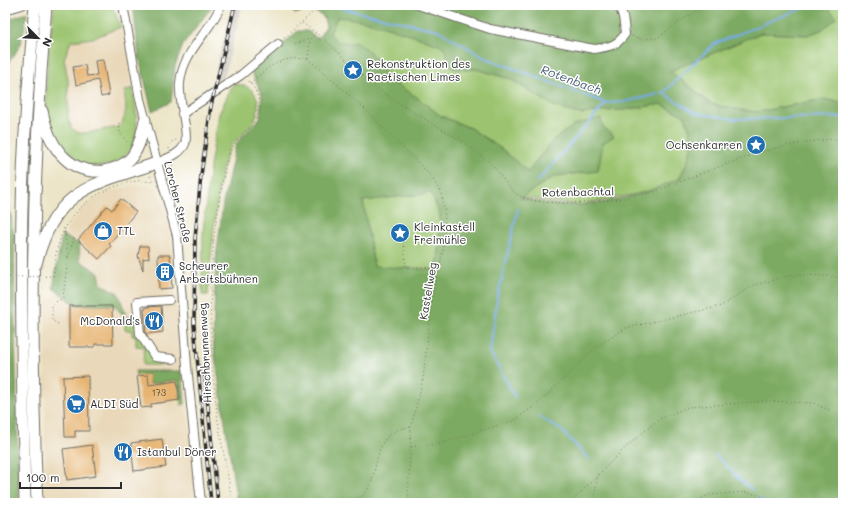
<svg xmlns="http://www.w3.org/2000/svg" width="848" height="508" font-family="Mali,sans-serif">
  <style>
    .built { fill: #e9d9ba }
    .industrial { fill: #c9c3b8 }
    .green { fill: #9cc46f; stroke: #64784d }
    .forest { fill: #7daa62; stroke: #546a46; fill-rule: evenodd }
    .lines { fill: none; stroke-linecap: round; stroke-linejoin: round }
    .stream { stroke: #78abe5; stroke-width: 2 }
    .building { fill: #e6b36f }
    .minor-casing { stroke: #6f6c62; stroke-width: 10 }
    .highway-casing { stroke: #6f6c62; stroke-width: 13 }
    .path { stroke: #6f6c62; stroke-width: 1; stroke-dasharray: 1 3; stroke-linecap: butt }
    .minor { stroke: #fff; stroke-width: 8 }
    .highway { stroke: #fff; stroke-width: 11 }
    .rail-casing { stroke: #2b2b2b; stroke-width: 3.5 }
    .rail { stroke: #fff; stroke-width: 2; stroke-dasharray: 6; stroke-linecap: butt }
    .path-bridge { stroke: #6f6c62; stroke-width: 1; stroke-dasharray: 1 3; stroke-linecap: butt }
    .labels { text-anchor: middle; stroke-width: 3; stroke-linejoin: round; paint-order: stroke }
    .number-label { font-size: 9px; fill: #5a4d3c }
    .poi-label { font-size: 11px; fill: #2b2b2b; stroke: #fff; text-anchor: start }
    .street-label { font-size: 11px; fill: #2b2b2b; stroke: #fff }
    .water-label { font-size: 12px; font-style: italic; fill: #4a5e75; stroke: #fff }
  </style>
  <rect width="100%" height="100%" fill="#fff"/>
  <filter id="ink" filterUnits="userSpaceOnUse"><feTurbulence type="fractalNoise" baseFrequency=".025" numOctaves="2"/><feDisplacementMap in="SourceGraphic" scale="8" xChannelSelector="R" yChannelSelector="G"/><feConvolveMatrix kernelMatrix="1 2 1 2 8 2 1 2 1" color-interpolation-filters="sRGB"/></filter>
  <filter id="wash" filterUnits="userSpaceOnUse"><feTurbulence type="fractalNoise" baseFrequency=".012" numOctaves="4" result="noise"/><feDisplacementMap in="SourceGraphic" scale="16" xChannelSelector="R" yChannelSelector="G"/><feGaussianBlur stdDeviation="0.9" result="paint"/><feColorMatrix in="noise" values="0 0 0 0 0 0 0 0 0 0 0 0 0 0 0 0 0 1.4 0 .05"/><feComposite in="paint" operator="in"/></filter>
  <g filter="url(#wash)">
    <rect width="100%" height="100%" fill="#ece5c8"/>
    <!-- built -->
    <g class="built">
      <path d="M121,27L128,53L133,88L124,91L126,101L124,121L118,127L85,133L75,132L72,129L68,119V79L64,59L71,41L93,38Z"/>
      <path d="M133,185L157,187L169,226L197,503H45V303L58,294L60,254L67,229L82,208L103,194Z"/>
    </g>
    <!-- industrial -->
    <path class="industrial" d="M233,5H242L224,78L213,81Z"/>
    <!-- green -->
    <g class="green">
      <path d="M54,5H110L115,12L121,27L93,38L71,41L64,59L68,79V119L72,129L79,133H85L118,127C128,119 126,103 124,91L133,88C135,104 139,124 135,140C126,169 88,174 67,155C59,148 53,137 50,126C41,96 51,38 54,5Z"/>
      <path d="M825,5H843V103L823,99L757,112L728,108L712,104L670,71L761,33L807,35L821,30L837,18Z"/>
      <path d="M337,17L359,18L385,25L444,47L464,70L476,69L510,79L554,106L581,114L601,111L624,110L661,104L685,116L693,141L687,163L679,179L647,192L579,205L520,197L555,176L598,171L603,143L539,157L528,173L503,150L470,128L441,116L415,96L392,82L371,53L358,43L338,42L329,34Z"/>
      <path d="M233,84C247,84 259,91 258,107C258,127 235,136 228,152C221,168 219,187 217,203C213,234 210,264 208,295H202L203,231L210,166L219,114Z"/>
      <path d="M431,192L440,215L439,251L436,270L374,267L363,201Z"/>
      <path d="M125,317H135L137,334L163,361V365H143L144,347L136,346V336H132V330H125Z"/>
    </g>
    <!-- forest -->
    <g class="forest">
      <path d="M133,5H213L183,45L175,66L171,102L152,111L139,57Z"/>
      <path d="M287,5H825L837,18L821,30L807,35L761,33L670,71L711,104L728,108L757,112L823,99L843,103V503H237L213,342L216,259L223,203L236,144L260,118L262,95L251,71L298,31H308L318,39L326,26L323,16L309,9L295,14ZM337,17C375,20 408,34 444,47L452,68L464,70L476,69L510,79L554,106L570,112L581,114L601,111L624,110L661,104L685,116L693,141L687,163L679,179C648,192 613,204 578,205C559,206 539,202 520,198L555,176L598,171L603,143L614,136L603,127L601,118L574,125L553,140L528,172L503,150L470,128L441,116L415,96L392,82L371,53L358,43L338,42L330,34ZM431,193L440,215L439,251L436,270L374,266L363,201Z"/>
      <path d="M27,13C24,32 21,52 5,65V20Z"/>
      <path d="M5,193L7,194L14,235L15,330L19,503H5Z"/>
      <path d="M62,235L79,244L80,261L99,273L101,284L118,293L126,314L121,313L114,305H76L53,288Z"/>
      <path d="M135,371H182L185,404L181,405L178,380L149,384L148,374L136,375Z"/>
    </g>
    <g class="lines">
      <!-- stream -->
      <g class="stream">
        <path d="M340,8L438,30L483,57L606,103L624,102L663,93L696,113L733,119L843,117"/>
        <path d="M663,93L714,44L810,5"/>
        <path d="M538,181L606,103"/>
        <path d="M515,397L490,352L497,299L518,209"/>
        <path d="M538,416L561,430L589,459"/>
        <path d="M716,455L740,480L752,490"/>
        <path d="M759,498L763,501"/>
      </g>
    </g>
    <g id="blocks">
      <!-- building -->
      <g class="building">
        <path d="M103,60L109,95L101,97L98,80L76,85L73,67L85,65L87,76L97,75L95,61Z"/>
        <path d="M121,199L136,212L109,244L111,246L99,259L78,240L107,206L112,210Z"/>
        <path d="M140,246H148L149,258L143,259V270L138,256Z"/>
        <path d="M158,255H170L172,288L159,289Z"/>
        <path d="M69,306H112L113,344H95V347H69Z"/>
        <path d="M161,306L163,332L146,334L144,309H146V307Z"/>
        <path d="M148,375L149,385L177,381L180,400L151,404V407L141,408L137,376Z"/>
        <path d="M88,376L89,431H75V437H65L63,377Z"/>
        <path d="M162,439L166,467L134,471L132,455H121L120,449L131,447V443Z"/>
        <path d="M92,445L96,476L67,480L63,449Z"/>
      </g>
    </g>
  </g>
  <g filter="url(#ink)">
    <use href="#blocks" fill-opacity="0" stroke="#6f6c62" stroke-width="1"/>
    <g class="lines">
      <!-- minor casing -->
      <g class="minor-casing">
        <g id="minor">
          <path d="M123,5L140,99L177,236L187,366L201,503"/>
          <path d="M418,5L490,29L594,49C608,47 617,46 625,34C624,24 624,12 617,5"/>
          <path d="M5,10L22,5"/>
          <path d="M182,114L241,75L278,44"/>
          <path d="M157,163C167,158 180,155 185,144C189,132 178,99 180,83C183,50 210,33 221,5"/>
          <path d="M169,300L137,302L140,334L155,357L173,359"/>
        </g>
      </g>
      <!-- highway casing -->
      <g class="highway-casing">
        <g id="highway">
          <path d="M42,111C48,143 66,174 103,171C112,170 122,166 129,160C139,150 142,134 145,120"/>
          <path d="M36,264C55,188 92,185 157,163"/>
          <path d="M25,503C23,405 20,308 22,210C23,142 29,73 35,5"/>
          <path d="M37,503C30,337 32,171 46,5"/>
        </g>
      </g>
      <!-- path -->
      <g class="path">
        <path d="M784,5H799"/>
        <path d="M302,23C332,41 353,70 381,91C415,116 455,133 487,160C499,170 508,190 520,196C547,209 617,201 645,194C662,190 678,182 695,176C745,157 788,140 843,139"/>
        <path d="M632,36L641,39L657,38L704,5"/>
        <path d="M284,38L311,14L317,5"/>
        <path d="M295,44L309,39"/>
        <path d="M308,59L310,39L316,33"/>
        <path d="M250,83C269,66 281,56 308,59L365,109L431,176L441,193L445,212L443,251L432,297L423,379L411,427L408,503"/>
        <path d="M119,123L120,133L128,143"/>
        <path d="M169,149L170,143L178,139"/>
        <path d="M150,176L153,182"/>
        <path d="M169,177L173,164"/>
        <path d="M64,228L68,257"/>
        <path d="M403,238L406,266L439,268"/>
        <path d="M55,260C61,216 92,189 136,181C142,180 149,182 154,182"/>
        <path d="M5,277H12"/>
        <path d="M58,324L52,320V304L63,298L68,258L74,238"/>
        <path d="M411,447L439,444L515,420L540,402L595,348L626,328L721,306L754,285L791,275L831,276L843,278"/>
        <path d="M232,503C228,473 221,443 217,413C209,343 207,272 219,202C222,186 224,166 230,152C239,132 265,123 258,98C256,91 253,85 247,80"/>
        <path d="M349,503C354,500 362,498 365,493C380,475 371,443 396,431C400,428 406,428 411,427"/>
        <path d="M355,503L359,498"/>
        <path d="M570,503L625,448L659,419L688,407L767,401L813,403L843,416"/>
        <path d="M594,503L598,474"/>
        <path d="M691,503L709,495L745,492L790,503"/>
      </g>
      <!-- minor -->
      <use href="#minor" class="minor"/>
      <!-- highway -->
      <use href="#highway" class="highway"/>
      <!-- rail casing -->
      <g class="rail-casing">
        <g id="rail">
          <path d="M204,369L218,503"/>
          <path d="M211,503L194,325L195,239L201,175L211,106L235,5"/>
        </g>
      </g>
      <!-- rail -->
      <use href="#rail" class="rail"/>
      <!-- path-bridge -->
      <path class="path-bridge" d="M17,277L53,276L55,260"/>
    </g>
  </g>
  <!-- icons -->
  <defs>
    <g id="sight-disc" transform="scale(1)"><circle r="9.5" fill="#1f6fb2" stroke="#fff"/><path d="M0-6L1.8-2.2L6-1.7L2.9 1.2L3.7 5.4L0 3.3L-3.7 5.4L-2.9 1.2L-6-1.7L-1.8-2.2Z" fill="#fff"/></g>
    <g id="shop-disc" transform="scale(1)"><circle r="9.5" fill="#1f6fb2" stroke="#fff"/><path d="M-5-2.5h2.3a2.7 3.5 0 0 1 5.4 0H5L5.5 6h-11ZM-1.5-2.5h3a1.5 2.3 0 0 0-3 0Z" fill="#fff"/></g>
    <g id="building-disc" transform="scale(1)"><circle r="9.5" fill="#1f6fb2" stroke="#fff"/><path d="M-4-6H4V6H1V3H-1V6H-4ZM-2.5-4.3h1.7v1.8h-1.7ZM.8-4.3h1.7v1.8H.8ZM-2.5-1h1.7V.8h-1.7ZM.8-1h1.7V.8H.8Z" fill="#fff"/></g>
    <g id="restaurant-disc" transform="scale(1)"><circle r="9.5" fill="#1f6fb2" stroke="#fff"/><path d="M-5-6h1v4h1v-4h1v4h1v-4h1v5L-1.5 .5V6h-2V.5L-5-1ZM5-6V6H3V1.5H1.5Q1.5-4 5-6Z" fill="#fff"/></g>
    <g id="supermarket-disc" transform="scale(1)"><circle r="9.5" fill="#1f6fb2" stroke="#fff"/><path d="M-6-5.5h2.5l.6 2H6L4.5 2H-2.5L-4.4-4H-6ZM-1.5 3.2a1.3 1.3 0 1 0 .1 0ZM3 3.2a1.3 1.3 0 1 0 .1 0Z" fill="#fff"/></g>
  </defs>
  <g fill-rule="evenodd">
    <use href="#sight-disc" x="353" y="70"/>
    <use href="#sight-disc" x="756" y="145"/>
    <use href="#shop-disc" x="103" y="231"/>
    <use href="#sight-disc" x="400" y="233"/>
    <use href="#building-disc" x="165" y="272"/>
    <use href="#restaurant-disc" x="154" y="321"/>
    <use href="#supermarket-disc" x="76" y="404"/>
    <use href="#restaurant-disc" x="123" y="452"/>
  </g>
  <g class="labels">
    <!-- number labels -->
    <g class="number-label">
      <text x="159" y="396">173</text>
    </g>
    <!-- poi labels -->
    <g class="poi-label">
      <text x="367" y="68">Rekonstruktion des<tspan x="367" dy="13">Raetischen Limes</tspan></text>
      <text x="742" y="149" text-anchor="end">Ochsenkarren</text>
      <text x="414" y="231">Kleinkastell<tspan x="414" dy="13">Freimühle</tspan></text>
      <text x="117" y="235">TTL</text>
      <text x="179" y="270">Scheurer<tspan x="179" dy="13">Arbeitsbühnen</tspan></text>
      <text x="140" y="325" text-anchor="end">McDonald's</text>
      <text x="90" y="408">ALDI Süd</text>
      <text x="137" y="456">Istanbul Döner</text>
    </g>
    <!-- street labels -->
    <g class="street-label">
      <text transform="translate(578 192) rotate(-1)" y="4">Rotenbachtal</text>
      <text transform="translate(178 202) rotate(76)" y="4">Lorcher Straße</text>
      <text transform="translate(428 291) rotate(-80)" y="4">Kastellweg</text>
      <text transform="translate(205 353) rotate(-93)" y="4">Hirschbrunnenweg</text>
    </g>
    <!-- water labels -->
    <g class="water-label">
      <text transform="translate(571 80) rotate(20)" y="4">Rotenbach</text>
    </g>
  </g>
  <!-- margin -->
  <rect width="848" height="508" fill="none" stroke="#fff" stroke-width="20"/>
  <!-- north arrow -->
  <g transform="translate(38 38) rotate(114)" stroke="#ffffff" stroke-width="3" paint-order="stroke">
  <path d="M0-3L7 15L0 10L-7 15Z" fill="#2b2b2b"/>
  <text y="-6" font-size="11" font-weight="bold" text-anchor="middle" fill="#2b2b2b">N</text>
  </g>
  <!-- scale -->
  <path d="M20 482v6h101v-6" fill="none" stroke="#2b2b2b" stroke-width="2"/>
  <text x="26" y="482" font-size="12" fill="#2b2b2b" stroke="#ffffff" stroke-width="3" paint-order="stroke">100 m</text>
</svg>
